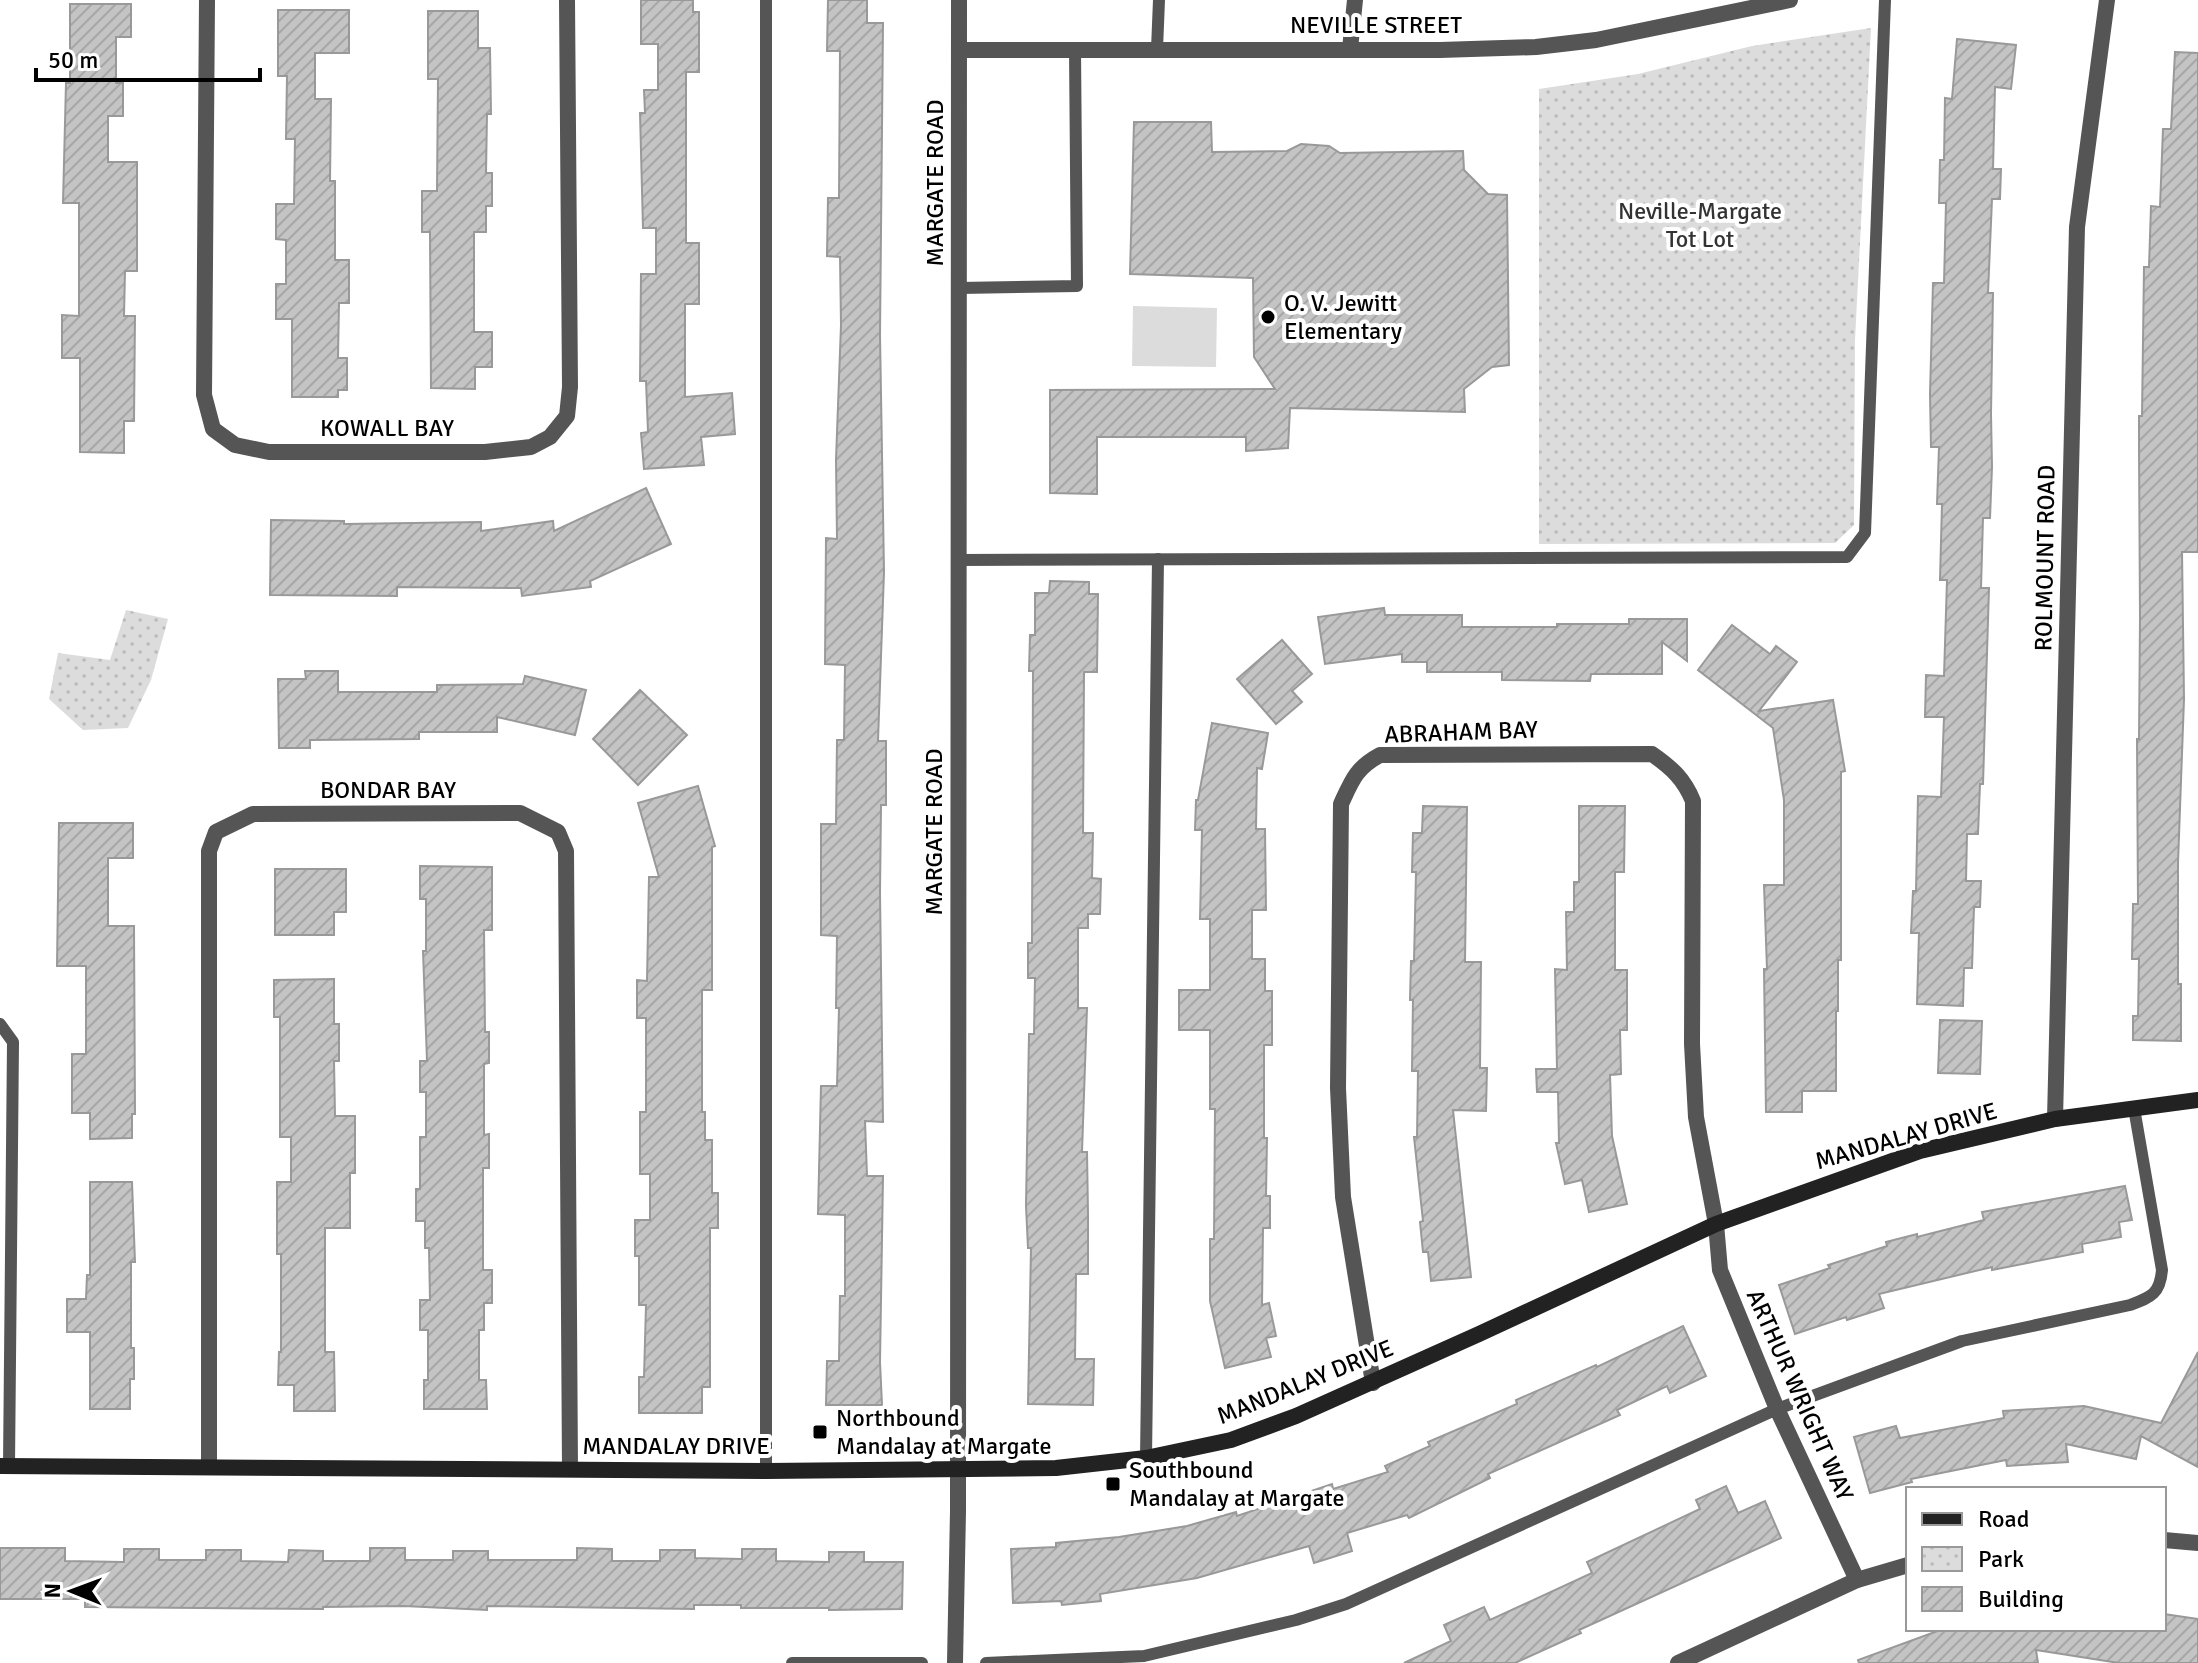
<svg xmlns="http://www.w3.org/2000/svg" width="2198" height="1663" font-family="Signika,sans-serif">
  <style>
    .grass { fill: #dcdcdc }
    .park { fill: url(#park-dots) }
    .building { fill: url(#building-hatch); stroke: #999; stroke-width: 2 }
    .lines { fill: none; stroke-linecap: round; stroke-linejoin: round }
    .lane { stroke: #555; stroke-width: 12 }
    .street { stroke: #555; stroke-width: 16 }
    .secondary { stroke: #222; stroke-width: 16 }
    .poi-dot { fill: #000; stroke: #fff; stroke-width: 3 }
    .labels { text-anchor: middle; stroke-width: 8; stroke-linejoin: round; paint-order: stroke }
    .street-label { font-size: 24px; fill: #000; stroke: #fff }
    .park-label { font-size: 24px; fill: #333; stroke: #fff }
    .poi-label { font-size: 24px; fill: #000; stroke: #fff; text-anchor: start }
  </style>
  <defs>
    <pattern id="park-dots" width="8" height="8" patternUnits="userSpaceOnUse" patternTransform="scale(2)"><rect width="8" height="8" fill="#dcdcdc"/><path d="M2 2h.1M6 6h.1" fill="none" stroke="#bbb" stroke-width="1.8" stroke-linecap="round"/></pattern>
    <pattern id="building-hatch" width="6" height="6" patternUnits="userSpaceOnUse" patternTransform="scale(2)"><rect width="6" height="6" fill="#c4c4c4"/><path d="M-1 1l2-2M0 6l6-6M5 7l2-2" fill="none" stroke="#a7a7a7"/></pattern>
  </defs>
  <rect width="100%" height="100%" fill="#fff"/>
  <!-- grass -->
  <path class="grass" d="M1133,306L1217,308L1216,367L1132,366Z"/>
  <!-- park -->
  <g class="park">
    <path d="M1871,28L1855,340L1854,525L1835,543L1539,544V89L1638,74L1752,46Z"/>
    <path d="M126,610L168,619L151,680L128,728L83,730L49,699L58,653L110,660Z"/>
  </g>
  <!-- building -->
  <g class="building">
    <path d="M641,0H693V12H699V72H686V243H699V304H685V397L732,393L735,434L701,437L704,465L644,469L641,433L648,432L646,381H640L641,274H656V228H643L640,113H645L644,90H658V44H641Z"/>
    <path d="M828,0H867V23H883L880,335L884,572L878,741H886V805H881L880,892L883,1122L865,1121L867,1176H883L880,1362L882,1405H826L827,1361H839L840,1296H845V1215L818,1214L821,1086H837L839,1008H836L837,936L821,935V824H836L837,740H844L845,665L825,664L826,538L837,539L836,460L841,325L840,257L827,256L828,198H839L840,51H827Z"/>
    <path d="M70,4H131V37H116V83H123V116H108V162H137V271H125L124,316H135L134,421H124V453L80,452V358H62V315L79,316V203H63L66,83H70Z"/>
    <path d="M278,10H349V53H315V99H331L330,181H335V260H349V303H339L338,358H347V390H338V397H292V319H276V284H286V240L276,239V204H294L295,139H286L287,76H278Z"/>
    <path d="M428,11H478V48H490L491,114H487L486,173H492V206H486V232H474V332H492V367H475V389L431,388L430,232H422V191H437L438,79H428Z"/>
    <path d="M1957,39L2016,45L2011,89L1995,87L1993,169H2001L2000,199H1992L1988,293H1993L1991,414L1992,467L1990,518H1983L1981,588H1989L1983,784H1980L1978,834H1967L1966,881H1981L1980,907H1974L1972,968H1964L1963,1006L1917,1004L1919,933H1911L1913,891H1916L1918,796L1941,797L1944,717H1925L1926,675L1944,676L1947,580H1940L1942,504H1937L1939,447H1931L1930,394L1933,283H1944L1946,203H1939L1940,160H1944L1945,98L1952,99Z"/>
    <path d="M2175,52L2198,53V552H2182L2184,699L2178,863V984H2181V1041L2133,1040V1016H2138L2139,959H2132L2133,904H2138L2137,739H2139L2140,617L2139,448V416H2142L2144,267H2149L2151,206L2160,207L2163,129H2171Z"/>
    <path d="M1134,122H1211L1212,152L1287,151L1301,144L1329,146L1340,153L1463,151L1464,170L1488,194L1507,195L1509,365L1492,367L1464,389L1465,412L1290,408L1288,448L1246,451V437H1097V494L1050,493V390L1275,389L1254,357L1253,278L1130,274Z"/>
    <path d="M646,488L671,544L590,581L591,587L522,596L521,588L397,587V596L270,595L271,520L344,521V524L481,522V531L553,521L554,531Z"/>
    <path d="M1050,581L1089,582V594H1098L1097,672H1084L1083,833H1093L1092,878L1101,879L1100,914H1088V928H1078V1008H1087L1082,1152H1087L1088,1214V1274H1076L1075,1359H1094L1093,1405L1028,1404L1031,1248H1028L1026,1206L1029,1034H1034L1035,978H1028V943H1032L1033,671H1029L1030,635H1035V593H1049Z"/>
    <path d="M1384,608L1385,615H1462V627H1557V624H1629V619H1687V661L1662,642V674H1591L1590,681L1502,680V672H1427V662H1402V654L1325,664L1318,617Z"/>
    <path d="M1732,625L1770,654L1776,646L1797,662L1759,711L1833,700L1845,771L1841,772V960H1838V1011H1836V1091H1802V1112H1766L1764,969H1767L1764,885H1784V800L1773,728L1698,670Z"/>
    <path d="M1282,640L1312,674L1292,691L1302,702L1276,724L1237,679Z"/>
    <path d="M305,671H338V692H437V685L523,684L525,676L586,690L575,735L497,717V732H419V739L310,740V748H279L278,679H306Z"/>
    <path d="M640,690L687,735L638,785L593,739Z"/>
    <path d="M1212,723L1268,733L1262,769L1257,768L1256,829H1265L1266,910H1252V959H1265V991H1272V1045H1264V1138H1267L1266,1196H1270V1228H1263L1262,1305L1269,1303L1276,1336L1266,1338L1271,1357L1225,1368L1210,1301V1239H1214L1215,1109H1210V1030H1179V990H1210V919H1200L1202,830H1195L1196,800H1198Z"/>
    <path d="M698,786L715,846L712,847V990H702V1112H705V1140H712V1193H718V1228H710V1387H702V1413H639V1377H644L646,1305H639V1256H635V1220H650V1174H640V1112H646V1018H637V980L647,981L649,877H659L638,803Z"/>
    <path d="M1423,806L1467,807L1465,962H1481L1480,1068H1487L1486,1111L1453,1110L1471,1277L1431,1281L1428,1252H1423L1420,1222L1423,1221L1414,1137H1417L1418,1071H1412L1413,1000H1410L1411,961H1414L1416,872H1412L1413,833H1422Z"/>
    <path d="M1579,806H1625L1624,872H1615V970H1627V1030H1620L1621,1074L1610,1075L1612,1136L1627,1204L1589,1212L1582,1180L1565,1184L1556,1143H1559L1558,1092H1537L1536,1069H1557L1555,969L1567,970L1566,912H1574V882H1579Z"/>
    <path d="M59,823H133V858H108V926H134L135,1114H132V1138L90,1139V1113H72V1054H86V966H57Z"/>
    <path d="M420,866L492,867V930H484L485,1032H489V1063L484,1064V1135L489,1134V1168H483V1270H492V1303H484V1330H479V1380H486L487,1409H424V1380H428V1330H420V1300H430L429,1248H425V1221H416V1189H420V1137H426V1092H420V1061H427L423,951H426V899H420Z"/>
    <path d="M275,869H346V912H334V935H275Z"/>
    <path d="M334,979V1024H339V1061H334L335,1116H355V1173H350V1228H325V1352H334L335,1411H294V1385H278L279,1352H281V1254H277V1182H291V1137H280V1017H274V980Z"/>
    <path d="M1940,1020L1982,1021L1980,1074L1938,1073Z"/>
    <path d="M90,1182H132L135,1262H131V1348H134V1379H130V1409H90V1332H67V1299H86L87,1275H90Z"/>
    <path d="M2125,1186L2132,1220L2119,1222L2121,1237L2082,1244L2083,1252L1992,1270V1267L1879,1294L1884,1308L1847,1320L1846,1317L1795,1334L1779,1285L1830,1268L1828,1265L1887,1246L1886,1242L1917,1234V1237L1984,1220L1982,1212Z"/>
    <path d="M1683,1326L1706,1376L1670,1393L1667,1386L1617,1410L1620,1415L1488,1474L1490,1478L1409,1518L1407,1515L1347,1533L1352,1551L1314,1563L1309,1546L1197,1578L1100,1594L1101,1601L1062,1605L1061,1601L1013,1603L1011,1549L1056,1547V1543L1119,1537L1187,1526L1236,1512L1237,1516L1332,1484L1333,1489L1388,1472L1385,1466L1430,1446L1428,1442L1517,1404L1516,1400L1596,1365L1597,1367Z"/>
    <path d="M2198,1352V1467L2141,1436L2136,1459L2066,1444L2068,1462L2007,1466L2006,1460L1911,1479L1912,1482L1870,1493L1854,1437L1896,1426L1900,1438L2004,1418L2003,1411L2084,1406L2161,1423Z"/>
    <path d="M1726,1486L1738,1513L1765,1501L1781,1538L1579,1630L1581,1633L1515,1663H1404L1451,1641L1444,1625L1484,1607L1490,1620L1592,1573L1587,1562L1700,1509L1696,1500Z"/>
    <path d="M0,1548H65V1561L124,1562V1549H159V1560H206V1550H241V1561L288,1562L289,1550L323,1551V1561H370V1548H405V1560H453V1551H488V1560H577V1548L612,1549V1561H660V1550H695V1558L742,1559V1549H776V1561L829,1562V1552H864V1562H903L902,1609L829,1610V1608H741V1605H694V1609L487,1606V1610L404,1606L323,1607V1609L85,1607V1599H0Z"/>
    <path d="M2164,1614L2198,1619V1663H2119L2036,1650L2038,1663H1859L1858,1660L1943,1629H2164Z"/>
  </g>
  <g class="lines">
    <!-- lane -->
    <g class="lane">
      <path d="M1157,49L1159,0"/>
      <path d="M959,288L1077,286L1075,49"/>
      <path d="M958,560L1847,557L1865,533L1885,0"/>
      <path d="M0,1024L13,1042L9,1466"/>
      <path d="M1146,1458L1158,559"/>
      <path d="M766,1471V0"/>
      <path d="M792,1663H922"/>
      <path d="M986,1663L1144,1656L1296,1620L1346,1604L1777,1409L1962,1341L2130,1305C2151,1297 2160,1294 2162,1270L2134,1108"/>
    </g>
    <!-- street -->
    <g class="street">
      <path d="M207,0L204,395L213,429L235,445L269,452H485L531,447L550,437L567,416L570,387L567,0"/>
      <path d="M1350,49L1355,0"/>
      <path d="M959,50H1440L1536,47L1596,40L1790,0"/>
      <path d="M2055,1119L2077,227L2107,0"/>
      <path d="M1373,1383L1343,1197L1338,1088L1341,804C1352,780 1356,768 1380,755L1652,754C1672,768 1684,779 1693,801L1692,1044L1696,1117L1716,1224L1720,1270L1777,1409L1857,1580"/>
      <path d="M209,1467V851L216,832L253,814L520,813L558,832L566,851L570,1469"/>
      <path d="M2164,1540L2198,1543"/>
      <path d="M955,1663L958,1511L959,0"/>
      <path d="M1678,1663L1857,1580L1908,1565"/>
    </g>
    <!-- secondary -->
    <path class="secondary" d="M0,1466L766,1471L1056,1468L1146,1458L1231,1440L1296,1416L1479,1334L1716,1224L1920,1151L2055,1119L2198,1100"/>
  </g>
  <!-- markers -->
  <g class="poi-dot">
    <circle cx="1268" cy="317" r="8"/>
    <rect x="812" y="1424" width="16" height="16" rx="4"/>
    <rect x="1105" y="1476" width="16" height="16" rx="4"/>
  </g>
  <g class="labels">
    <!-- street labels -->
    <g class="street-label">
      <text x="1376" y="33">NEVILLE STREET</text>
      <text transform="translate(935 183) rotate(-90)" y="8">MARGATE ROAD</text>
      <text x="387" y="436">KOWALL BAY</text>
      <text transform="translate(2045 558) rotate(-89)" y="8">ROLMOUNT ROAD</text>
      <text transform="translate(1461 732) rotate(-2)" y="8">ABRAHAM BAY</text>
      <text x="388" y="798">BONDAR BAY</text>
      <text transform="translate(934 832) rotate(-90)" y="8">MARGATE ROAD</text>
      <text transform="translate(1906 1136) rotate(-16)" y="8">MANDALAY DRIVE</text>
      <text transform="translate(1305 1382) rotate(-22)" y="8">MANDALAY DRIVE</text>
      <text transform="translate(1800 1395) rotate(66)" y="8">ARTHUR WRIGHT WAY</text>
      <text x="676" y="1454">MANDALAY DRIVE</text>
    </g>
    <!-- park labels -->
    <g class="park-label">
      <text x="1700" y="219">Neville-Margate<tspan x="1700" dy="28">Tot Lot</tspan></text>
    </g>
    <!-- poi labels -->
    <g class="poi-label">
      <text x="1284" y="311">O. V. Jewitt<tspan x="1284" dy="28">Elementary</tspan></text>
      <text x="836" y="1426">Northbound<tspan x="836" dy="28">Mandalay at Margate</tspan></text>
      <text x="1129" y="1478">Southbound<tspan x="1129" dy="28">Mandalay at Margate</tspan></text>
    </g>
  </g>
  <!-- legend -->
  <rect x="1906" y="1487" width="260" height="144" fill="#ffffff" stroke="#999999" stroke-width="2"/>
  <rect x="1922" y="1513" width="40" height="12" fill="#222222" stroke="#999999" stroke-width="2"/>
  <text x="1978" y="1527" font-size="24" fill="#000000">Road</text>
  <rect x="1922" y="1547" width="40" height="24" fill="url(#park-dots)" stroke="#999999" stroke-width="2"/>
  <text x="1978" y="1567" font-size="24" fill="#000000">Park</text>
  <rect x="1922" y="1587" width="40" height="24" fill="url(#building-hatch)" stroke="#999999" stroke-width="2"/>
  <text x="1978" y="1607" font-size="24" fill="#000000">Building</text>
  <!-- north arrow -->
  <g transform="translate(72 1591) rotate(271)" stroke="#ffffff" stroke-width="6" paint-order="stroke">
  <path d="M0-6L14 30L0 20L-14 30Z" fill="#000000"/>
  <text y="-12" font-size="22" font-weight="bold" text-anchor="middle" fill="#000000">N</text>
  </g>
  <!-- scale -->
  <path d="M36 68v12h224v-12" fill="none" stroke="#000000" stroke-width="4"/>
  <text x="48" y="68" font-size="24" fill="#000000" stroke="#ffffff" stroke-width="6" paint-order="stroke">50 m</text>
</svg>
